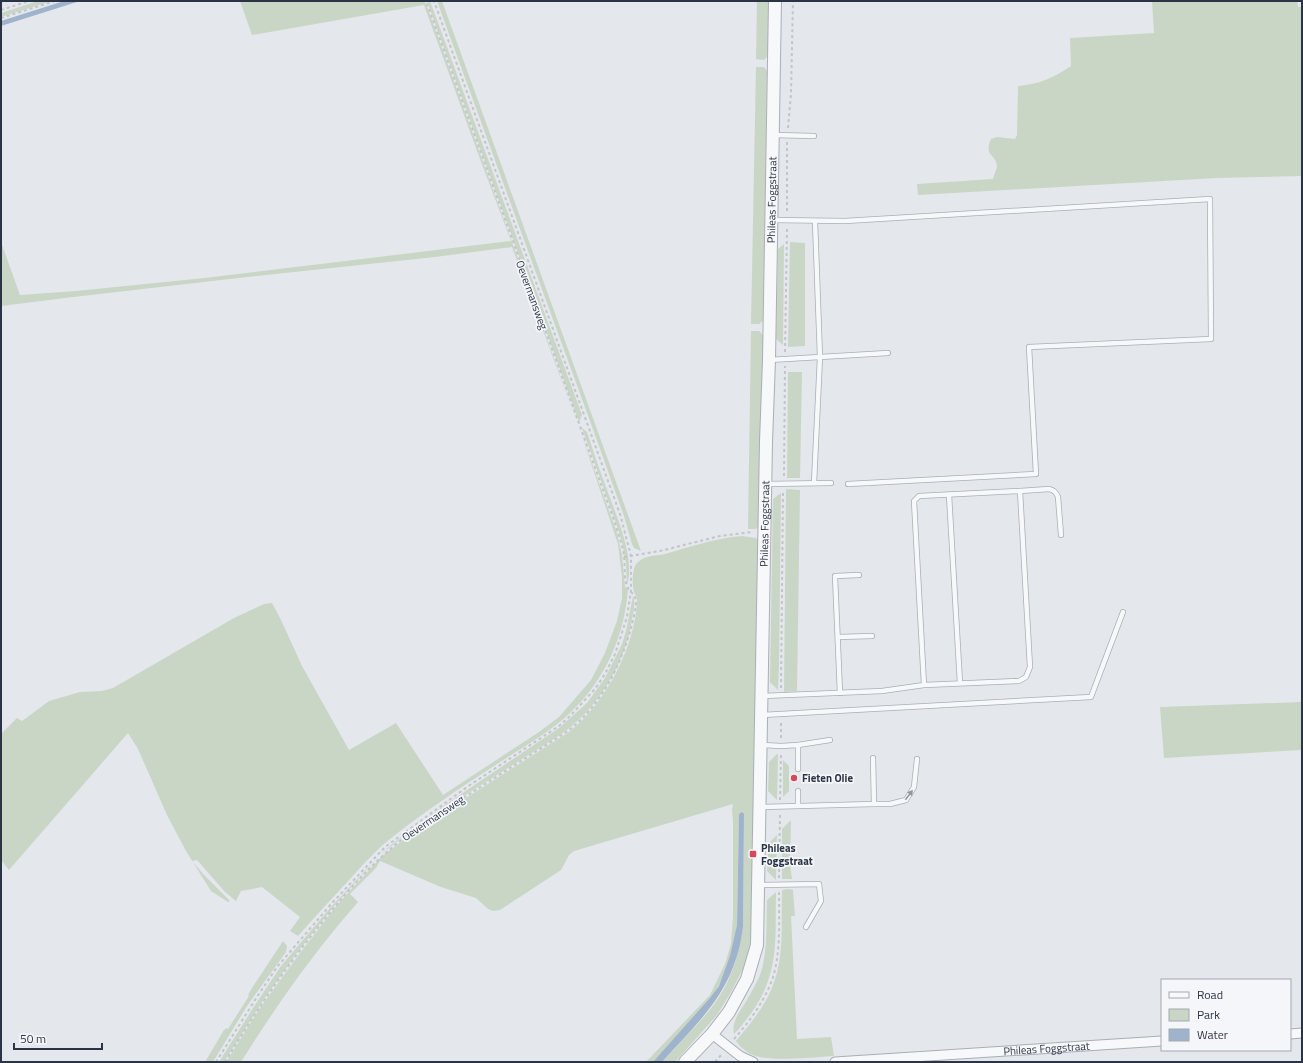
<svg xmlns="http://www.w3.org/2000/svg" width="1303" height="1063" font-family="'Titillium Web',sans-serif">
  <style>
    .green { fill: #c9d6c5 }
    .water { fill: #9fb4cc }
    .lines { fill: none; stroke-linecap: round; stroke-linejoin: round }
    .service-casing { stroke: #a9aeb7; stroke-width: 6 }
    .minor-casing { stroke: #a9aeb7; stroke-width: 11 }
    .tertiary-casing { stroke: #a9aeb7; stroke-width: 14 }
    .path { stroke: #c2c5cb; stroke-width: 2; stroke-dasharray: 3 3; stroke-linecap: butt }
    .service { stroke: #f7f8fa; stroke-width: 4.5 }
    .minor { stroke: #f7f8fa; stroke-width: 9 }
    .tertiary { stroke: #f7f8fa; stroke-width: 12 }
    .oneway { fill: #9196a0 }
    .poi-dot { fill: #d1495b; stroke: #f4f6f9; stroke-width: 1.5 }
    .labels { text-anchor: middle; stroke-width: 3.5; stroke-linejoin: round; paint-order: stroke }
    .street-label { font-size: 11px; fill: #2b3445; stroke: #f4f6f9 }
    .poi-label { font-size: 11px; font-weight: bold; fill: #2b3445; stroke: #f4f6f9; text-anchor: start }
  </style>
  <rect width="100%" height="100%" fill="#e4e7ec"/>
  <!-- green -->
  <g class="green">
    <path d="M38,1H52L1,17V13Z"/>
    <path d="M240,1H425L578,425L512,247L435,257L247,277L65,298L1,306V242L20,295L76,291L205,278L511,241L480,159L424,5L252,35Z"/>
    <path d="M427,1H430L582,415L579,422Z"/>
    <path d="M437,1H442L641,551L634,548L632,544L624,516L590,421Z"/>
    <path d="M757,1H769L768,56L764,60L756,59Z"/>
    <path d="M1152,1H1297L1298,7H1302V176L1216,178L918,195L917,184L993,179C994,175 996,170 997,167C997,154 983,157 991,139L997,137L1015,139L1017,135L1018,86C1040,84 1053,78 1071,66L1070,38L1154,33Z"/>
    <path d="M756,67H764L767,71L763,321L759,324H751Z"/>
    <path d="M790,242L805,243V346L788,347Z"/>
    <path d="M784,244L783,345L776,339L778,249Z"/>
    <path d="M751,331H759L763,335L760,525L756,529H748Z"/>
    <path d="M788,372H802L800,478H787Z"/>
    <path d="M582,428L587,432C593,450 599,469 606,487C615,513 636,558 627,585L626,563L622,542L614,517Z"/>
    <path d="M580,430L617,533L622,555L625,587L628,588C625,635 605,680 571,712C551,732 518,750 494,766C458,789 423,813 390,839C375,851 363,865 351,878C333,897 315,917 298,936L290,931L300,917L262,887L241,891L236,901L225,892L197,860L192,861L204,875L230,901L228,902L211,891L186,851L167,815L138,749L128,733L9,870L1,860V734L17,718L22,721L49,701L80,692L102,691L113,688L234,618L264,604L272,603L281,620L302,666L349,750L396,723L443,795L539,732L559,717L591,680L605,653L617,621L622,598V577L618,544Z"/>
    <path d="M786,489L800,490L797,691L784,692Z"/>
    <path d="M781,493L779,666L778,690L770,682L773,499Z"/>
    <path d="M742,536L756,538L759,542L753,922L749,950L743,969L731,992L717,1015L675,1062H662C681,1041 703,1021 719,997C733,976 739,951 743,927L744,814L739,816L737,925C734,946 729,969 718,987C701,1015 675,1038 653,1062H646L710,995L725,964L731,944L733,917V821L732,810L733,804L574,851L569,855L561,870L500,910L493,911L488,909L476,898L441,887L380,861L376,868L350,894L358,902C314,952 276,1006 241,1062H226L260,1008L300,953L337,905L381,857L419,828L569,732C605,704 636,646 637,600C637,597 635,595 634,592C632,585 632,568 637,563C644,555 656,556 665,554C690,547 715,538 742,536Z"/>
    <path d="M633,596C636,603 633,612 632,620C624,665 598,709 560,735L418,825L380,855L335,905L296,954L264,999L224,1062H219L253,1008L281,966L330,908L381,854L392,844L442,807L559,728L587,703L605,678L622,644L626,631Z"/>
    <path d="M1302,702V750L1164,758L1160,707Z"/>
    <path d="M777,754L778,755L777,800L768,791L769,762Z"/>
    <path d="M783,760L789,766V791L783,797Z"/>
    <path d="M791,820L790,865L792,879H782V829Z"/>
    <path d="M777,835L776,880L767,871L768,844Z"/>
    <path d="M789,889L793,890L795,916H791L797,1039L831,1037L834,1056C815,1057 772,1062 756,1056C747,1053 741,1048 736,1041C749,1025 763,1009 771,990C785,959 781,923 782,890Z"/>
    <path d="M776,892C775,938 780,972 752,1012C746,1020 741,1027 734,1034C731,1021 741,1010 747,1000C752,991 758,981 761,972C768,949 766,924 767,900Z"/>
    <path d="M283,941L287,946L286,952L247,1006L213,1062H205L224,1030L227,1028L228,1029L249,996L248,995L252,988Z"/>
  </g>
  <!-- water -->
  <g class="water">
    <path d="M64,1H80L1,26V21Z"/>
    <path d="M742,812L744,814L743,927C735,990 702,1018 662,1062H653L710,998L719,986L730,956L737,925L739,814Z"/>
  </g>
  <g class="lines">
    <!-- service casing -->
    <g class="service-casing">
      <g id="service">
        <path d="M774,135L814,136"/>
        <path d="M772,220L845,221L1210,199L1211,339L1029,347L1036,474L848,484"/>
        <path d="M769,360L888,353"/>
        <path d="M814,483L820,357L815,221"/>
        <path d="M766,484L831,483"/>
        <path d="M1020,491L1049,489C1054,490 1056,492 1058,497L1061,535"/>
        <path d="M949,495L960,683"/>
        <path d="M838,637L872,636"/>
        <path d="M840,693L835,576L859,575"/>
        <path d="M763,696L882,691L924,685L1019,681L1026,677L1030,667L1020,491L919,496L914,501L924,685"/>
        <path d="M762,715L1091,697L1123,612"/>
        <path d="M762,745L781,746L798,745V769"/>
        <path d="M798,745L830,740"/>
        <path d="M874,804H890L906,800L914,787L917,759"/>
        <path d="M798,806V791"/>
        <path d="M761,807L874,804L873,758"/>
        <path d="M759,885L819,884L821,901L806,927"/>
      </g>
    </g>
    <!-- minor casing -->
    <g class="minor-casing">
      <g id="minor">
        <path d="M712,1034L740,1056L753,1062"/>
        <path d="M1290,1034L1302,1033"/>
        <path id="s1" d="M835,1062L1162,1041"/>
      </g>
    </g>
    <!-- tertiary casing -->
    <g class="tertiary-casing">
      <g id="tertiary">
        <path id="s2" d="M685,1062L712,1034L729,1012L747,979L757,945L766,442L769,360L775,1"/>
      </g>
    </g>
    <!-- path -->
    <g class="path">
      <path d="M1,10L29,1"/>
      <path d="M1,18L55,1"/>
      <path d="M788,128L791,94L793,1"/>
      <path d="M787,142V214"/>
      <path d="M785,352L787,228"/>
      <path d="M784,476L785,366"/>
      <path d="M624,557L660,551L720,536L752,532"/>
      <path d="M781,688L783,492"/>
      <path d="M781,738V722"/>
      <path d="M780,800L781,754"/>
      <path d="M779,878L780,814"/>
      <path d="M734,1039C749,1022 764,1002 772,980C781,955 779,919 779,892"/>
      <path d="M216,1062L255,1000L277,967L332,903L385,847L467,787L559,726L571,715L595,689L605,674L615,654L627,617L631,590V556L620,514L434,1"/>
      <path d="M225,1062C254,1014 285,968 320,925C351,886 380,854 421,825L568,731C600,706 620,668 631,628C633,620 636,610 636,601C635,594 629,591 627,586C624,580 625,563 624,555C622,543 617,531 614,520L426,1"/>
      <path d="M715,1062L722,1054"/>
    </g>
    <!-- service -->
    <use href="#service" class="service"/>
    <!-- minor -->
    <use href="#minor" class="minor"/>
    <!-- tertiary -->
    <use href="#tertiary" class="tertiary"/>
  </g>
  <!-- one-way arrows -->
  <defs><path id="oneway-solid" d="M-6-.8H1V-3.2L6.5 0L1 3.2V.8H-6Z"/></defs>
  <use class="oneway" href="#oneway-solid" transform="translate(909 795) rotate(-53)"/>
  <!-- markers -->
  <g class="poi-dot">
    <circle cx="794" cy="778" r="4"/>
    <rect x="749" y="850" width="8" height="8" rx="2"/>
  </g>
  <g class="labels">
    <!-- street labels -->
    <g class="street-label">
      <text dy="4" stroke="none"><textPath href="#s2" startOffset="885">Phileas Foggstraat</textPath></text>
      <text transform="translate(532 295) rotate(70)" y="4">Oevermansweg</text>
      <text dy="4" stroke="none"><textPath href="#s2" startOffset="561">Phileas Foggstraat</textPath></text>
      <text transform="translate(433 818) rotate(-34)" y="4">Oevermansweg</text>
      <text dy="4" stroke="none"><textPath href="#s1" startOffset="212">Phileas Foggstraat</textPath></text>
    </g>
    <!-- poi labels -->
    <g class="poi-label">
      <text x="802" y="782">Fieten Olie</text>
      <text x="761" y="852">Phileas<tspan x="761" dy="13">Foggstraat</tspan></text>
    </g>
  </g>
  <!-- border -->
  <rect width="1303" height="1063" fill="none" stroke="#2b3445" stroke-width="4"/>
  <!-- legend -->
  <rect x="1161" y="979" width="130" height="72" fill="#f4f6f9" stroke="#a4a8b1"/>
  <rect x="1169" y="992" width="20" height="6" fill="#f7f8fa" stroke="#a4a8b1"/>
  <text x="1197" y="999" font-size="12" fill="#2b3445">Road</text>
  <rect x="1169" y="1009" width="20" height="12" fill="#c9d6c5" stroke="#a4a8b1"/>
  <text x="1197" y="1019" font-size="12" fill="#2b3445">Park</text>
  <rect x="1169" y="1029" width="20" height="12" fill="#9fb4cc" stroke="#a4a8b1"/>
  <text x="1197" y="1039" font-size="12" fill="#2b3445">Water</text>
  <!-- scale -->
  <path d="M14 1043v6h88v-6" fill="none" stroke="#2b3445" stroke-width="2"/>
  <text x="20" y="1043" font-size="12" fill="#2b3445" stroke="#f4f6f9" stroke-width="3" paint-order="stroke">50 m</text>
</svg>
